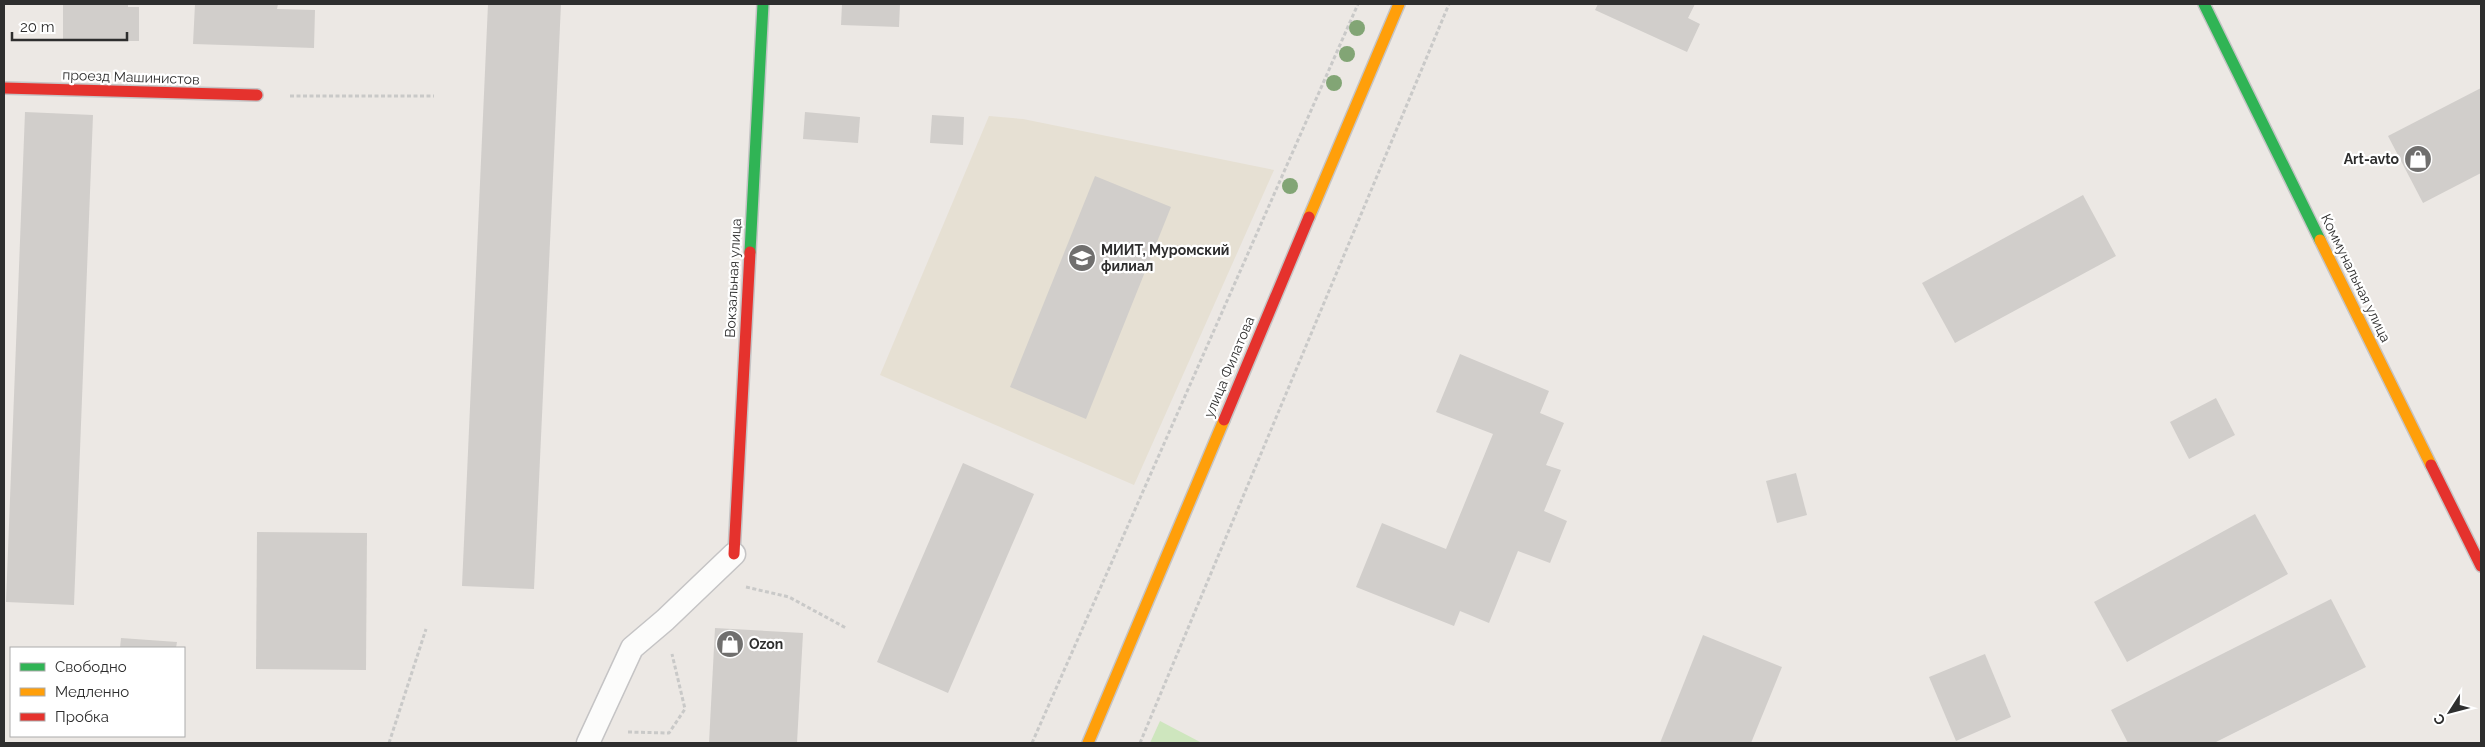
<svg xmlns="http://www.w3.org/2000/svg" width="2485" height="747" font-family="Raleway,sans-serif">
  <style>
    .education { fill: #e6e0d3 }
    .green { fill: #cee6be }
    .building { fill: #d1cecb }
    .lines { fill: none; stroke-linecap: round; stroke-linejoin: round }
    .lane-casing { stroke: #c5c4c5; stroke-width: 25 }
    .fast-casing { stroke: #c5c4c5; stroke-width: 14 }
    .slow-casing { stroke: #c5c4c5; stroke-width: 14 }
    .jam-casing { stroke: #c5c4c5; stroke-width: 14 }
    .path { stroke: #c9c9c8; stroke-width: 3; stroke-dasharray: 4 2.5; stroke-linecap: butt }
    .lane { stroke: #fcfcfb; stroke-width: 22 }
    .fast { stroke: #30b455; stroke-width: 11 }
    .slow { stroke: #ff9f0a; stroke-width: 11 }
    .jam { stroke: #e5322d; stroke-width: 11 }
    .tree { fill: #82a575 }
    .labels { text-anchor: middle; stroke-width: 4.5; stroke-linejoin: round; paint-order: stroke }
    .street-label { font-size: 14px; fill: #2e2e2e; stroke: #fff }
    .poi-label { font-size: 14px; font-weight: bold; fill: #2e2e2e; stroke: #fff; text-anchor: start }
  </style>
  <rect width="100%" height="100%" fill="#ece8e4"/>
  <!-- education -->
  <path class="education" d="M989,116L1023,119L1274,170L1134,485L880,375Z"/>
  <!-- green -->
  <path class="green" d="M1160,721L1202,743H1150Z"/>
  <!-- building -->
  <g class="building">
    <path d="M63,4H128V7H139V41H63Z"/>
    <path d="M195,4H278L277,9L315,10L314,48L193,44Z"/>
    <path d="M488,4H561L534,589L462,586Z"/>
    <path d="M842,4H900L899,27L841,25Z"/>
    <path d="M1598,4H1695L1688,18L1700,24L1687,52L1595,10Z"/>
    <path d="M2481,88V173L2423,203L2388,136Z"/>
    <path d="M25,112L93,115L74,605L6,602Z"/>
    <path d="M805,112L860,117L858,143L803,139Z"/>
    <path d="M932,115L964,117L963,145L930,143Z"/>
    <path d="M1095,176L1171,207L1086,419L1010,387Z"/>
    <path d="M2083,195L2116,256L1955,343L1922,283Z"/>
    <path d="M1460,354L1549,391L1540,413L1564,423L1546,465L1561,470L1544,511L1567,521L1550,563L1518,551L1489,623L1460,611L1454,626L1356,587L1382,523L1446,549L1493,434L1436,412Z"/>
    <path d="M2216,398L2235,435L2189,459L2170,422Z"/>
    <path d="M963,463L1034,494L948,693L877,662Z"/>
    <path d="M1796,473L1807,515L1777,523L1766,481Z"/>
    <path d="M2255,514L2288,574L2127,662L2094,602Z"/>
    <path d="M257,532L367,533L366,670L256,669Z"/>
    <path d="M2331,599L2366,667L2214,743H2128L2111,710Z"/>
    <path d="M715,628L803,633L797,743H709Z"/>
    <path d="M1703,635L1782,667L1751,743H1660Z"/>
    <path d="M121,638L177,642L176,648H120Z"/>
    <path d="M1985,654L2011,717L1956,741L1929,677Z"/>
  </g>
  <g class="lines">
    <!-- lane casing -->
    <g class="lane-casing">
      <path id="lane" d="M588,743L632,648L665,620L734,554"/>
    </g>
    <!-- fast casing -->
    <g class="fast-casing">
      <g id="fast">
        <path d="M2204,4L2320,240"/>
        <path d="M750,252L763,4"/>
      </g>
    </g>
    <!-- slow casing -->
    <g class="slow-casing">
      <g id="slow">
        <path d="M1309,217L1399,4"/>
        <path d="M2320,240L2431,465"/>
        <path d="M1088,743L1224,420"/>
      </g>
    </g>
    <!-- jam casing -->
    <g class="jam-casing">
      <g id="jam">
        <path d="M4,88L257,95"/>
        <path d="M1224,420L1309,217"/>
        <path d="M2431,465L2481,566"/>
        <path d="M734,554L750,252"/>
      </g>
    </g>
    <!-- path -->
    <g class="path">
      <path d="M290,96H434"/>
      <path d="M746,587L789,597L846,628"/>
      <path d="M628,732L669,733L685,709L672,654"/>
      <path d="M389,743L426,629"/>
      <path d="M1032,743L1358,4"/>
      <path d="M1140,743L1449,4"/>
    </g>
    <!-- lane -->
    <use href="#lane" class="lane"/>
    <!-- fast -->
    <use href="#fast" class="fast"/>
    <!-- slow -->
    <use href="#slow" class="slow"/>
    <!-- jam -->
    <use href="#jam" class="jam"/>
  </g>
  <!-- trees -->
  <g class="tree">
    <circle cx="1357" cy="28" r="8"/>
    <circle cx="1347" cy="54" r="8"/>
    <circle cx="1334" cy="83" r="8"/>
    <circle cx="1290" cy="186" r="8"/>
  </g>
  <!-- icons -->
  <defs>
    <g id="shop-disc" transform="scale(1.4375)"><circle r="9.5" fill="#706f6e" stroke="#fff"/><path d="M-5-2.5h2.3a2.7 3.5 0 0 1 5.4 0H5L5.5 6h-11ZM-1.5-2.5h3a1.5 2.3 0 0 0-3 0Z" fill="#fff"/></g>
    <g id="university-disc" transform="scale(1.4375)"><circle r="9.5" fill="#706f6e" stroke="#fff"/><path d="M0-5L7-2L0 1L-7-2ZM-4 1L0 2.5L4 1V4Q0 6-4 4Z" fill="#fff"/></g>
  </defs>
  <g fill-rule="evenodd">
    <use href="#shop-disc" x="2418" y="159"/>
    <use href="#university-disc" x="1082" y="258"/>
    <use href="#shop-disc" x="730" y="644"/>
  </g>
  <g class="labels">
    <!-- street labels -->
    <g class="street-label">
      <text transform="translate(131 77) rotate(2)" y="5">проезд Машинистов</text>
      <text transform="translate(733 278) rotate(-87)" y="5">Вокзальная улица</text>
      <text transform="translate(2356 278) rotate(64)" y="5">Коммунальная улица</text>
      <text transform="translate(1229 367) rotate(-67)" y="5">улица Филатова</text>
    </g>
    <!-- poi labels -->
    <g class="poi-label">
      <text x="2399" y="164" text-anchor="end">Art-avto</text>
      <text x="1101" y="255">МИИТ, Муромский<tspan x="1101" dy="16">филиал</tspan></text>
      <text x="749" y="649">Ozon</text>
    </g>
  </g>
  <!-- border -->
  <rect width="2485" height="747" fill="none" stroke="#2e2e2e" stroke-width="10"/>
  <!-- legend -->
  <rect x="10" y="647" width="175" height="90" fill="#ffffff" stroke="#ababab"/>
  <rect x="20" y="663" width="25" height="8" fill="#30b455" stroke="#ababab"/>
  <text x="55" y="672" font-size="15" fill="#2e2e2e">Свободно</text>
  <rect x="20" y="688" width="25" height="8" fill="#ff9f0a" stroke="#ababab"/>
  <text x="55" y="697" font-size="15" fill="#2e2e2e">Медленно</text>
  <rect x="20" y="713" width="25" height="8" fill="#e5322d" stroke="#ababab"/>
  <text x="55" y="722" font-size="15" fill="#2e2e2e">Пробка</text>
  <!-- north arrow -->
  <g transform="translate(2450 712) rotate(234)" stroke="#ffffff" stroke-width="4" paint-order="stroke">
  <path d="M0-4L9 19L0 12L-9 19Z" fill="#2e2e2e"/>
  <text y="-8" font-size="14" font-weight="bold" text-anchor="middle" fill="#2e2e2e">С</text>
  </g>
  <!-- scale -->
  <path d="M12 32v8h115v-8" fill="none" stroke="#2e2e2e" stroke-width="2.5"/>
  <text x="20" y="32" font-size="15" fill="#2e2e2e" stroke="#ffffff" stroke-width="4" paint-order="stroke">20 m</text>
</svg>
